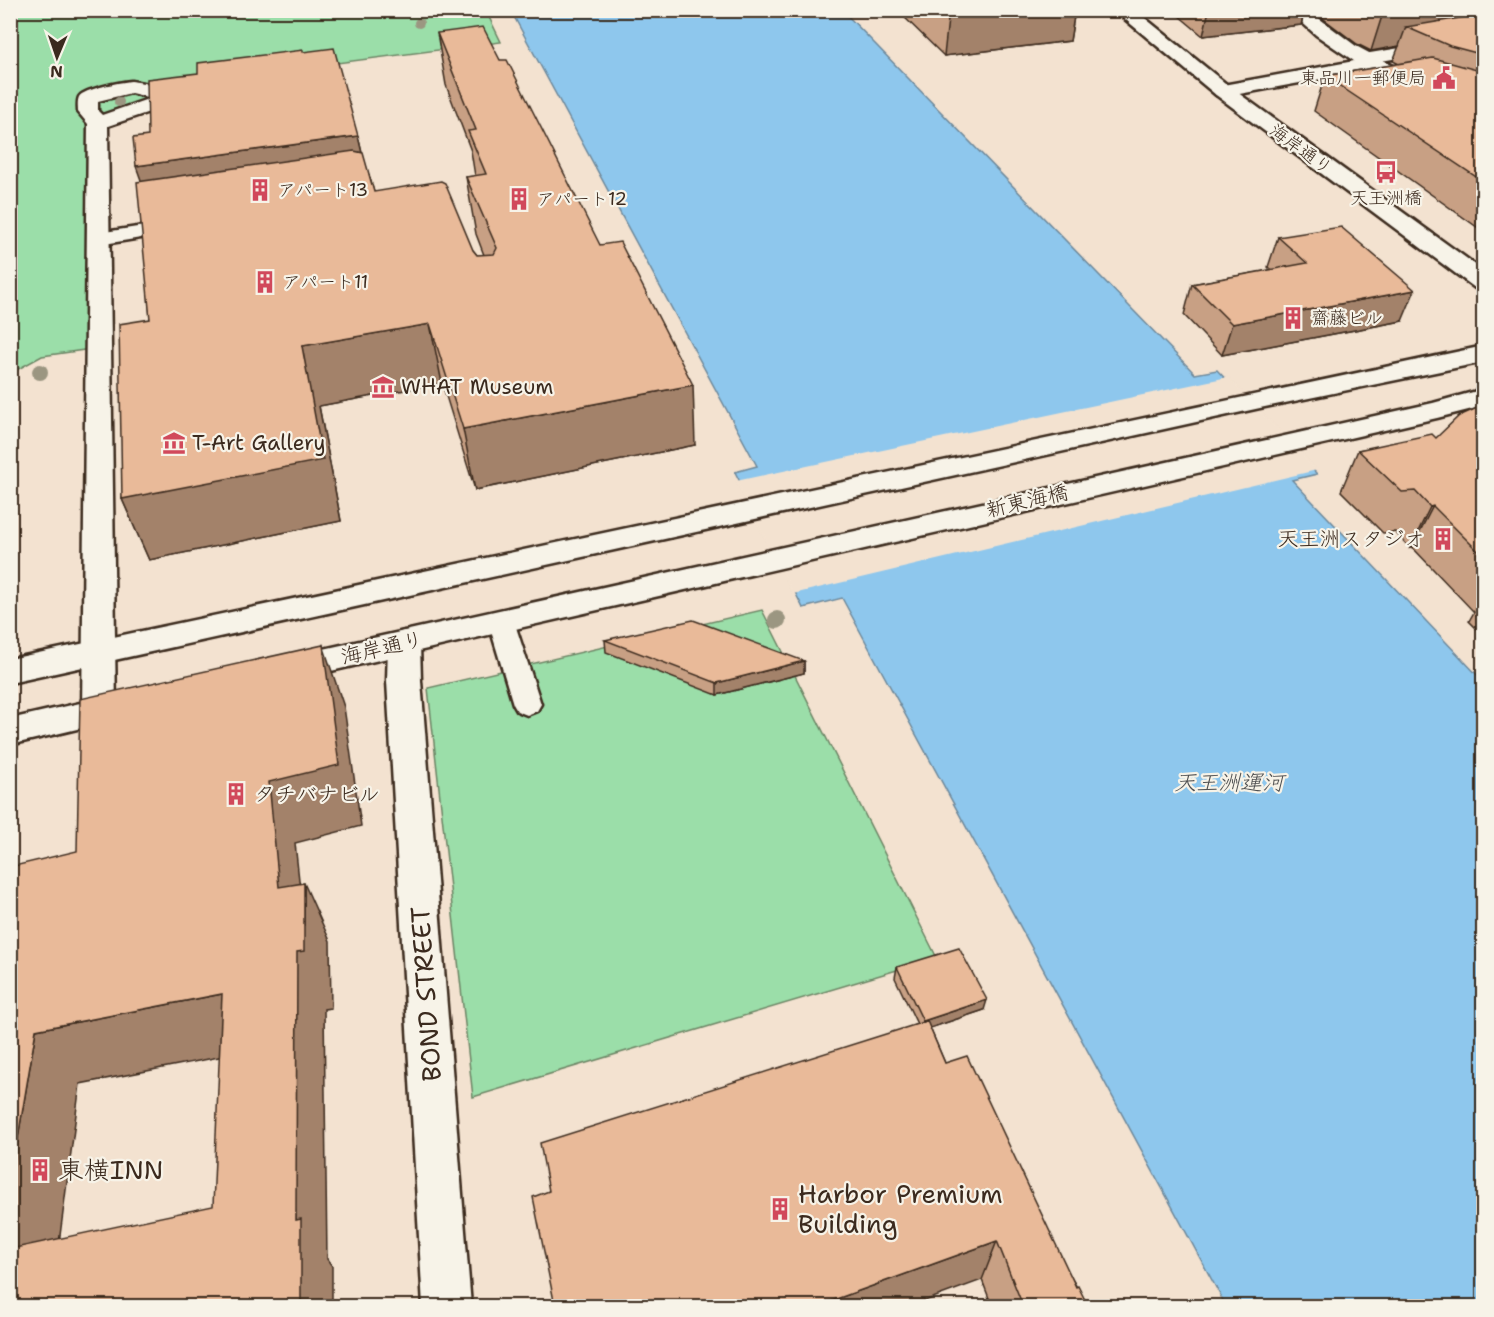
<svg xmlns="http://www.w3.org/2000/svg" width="1494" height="1317" font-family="'Shantell Sans','Klee One',sans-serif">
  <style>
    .green { fill: #9bdea9; stroke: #6b8464; stroke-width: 1.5 }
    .water { fill: #8ec7ed; stroke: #6d889a; stroke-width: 1.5 }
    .pier { fill: #f3e2d0 }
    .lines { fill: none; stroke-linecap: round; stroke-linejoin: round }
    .lane-casing { stroke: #3b2a1e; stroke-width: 5 }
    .street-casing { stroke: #3b2a1e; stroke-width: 5 }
    .primary-casing { stroke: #3b2a1e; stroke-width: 5 }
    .highway-casing { stroke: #3b2a1e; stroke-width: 5 }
    .lane { fill: #f7f3e8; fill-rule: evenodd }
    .street { fill: #f7f3e8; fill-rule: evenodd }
    .primary { fill: #f7f3e8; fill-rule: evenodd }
    .highway { fill: #f7f3e8; fill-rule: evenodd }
    .tree { fill: #9b9681 }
    .wall { fill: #c8a084; stroke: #3b2a1e; stroke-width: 1.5 }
    .shaded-wall { fill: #a3826b; stroke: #3b2a1e; stroke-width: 1.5 }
    .building { fill: #e9ba99; stroke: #3b2a1e; stroke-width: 1.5 }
    .labels { text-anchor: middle; stroke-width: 4.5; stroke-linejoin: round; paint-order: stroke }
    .far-poi-label { font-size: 18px; fill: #3b2a1e; stroke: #f7f3e8; text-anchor: start }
    .far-street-label { font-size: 18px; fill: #3b2a1e; stroke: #f7f3e8 }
    .poi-label { font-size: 21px; fill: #3b2a1e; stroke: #f7f3e8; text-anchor: start }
    .street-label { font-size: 21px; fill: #3b2a1e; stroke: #f7f3e8 }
    .water-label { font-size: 22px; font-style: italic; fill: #505152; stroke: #f7f3e8 }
    .near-street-label { font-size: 26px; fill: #3b2a1e; stroke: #f7f3e8 }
    .near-poi-label { font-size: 26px; fill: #3b2a1e; stroke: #f7f3e8; text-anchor: start }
  </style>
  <rect width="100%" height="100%" fill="#f3e2d0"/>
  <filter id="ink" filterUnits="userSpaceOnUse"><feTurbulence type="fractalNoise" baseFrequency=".0167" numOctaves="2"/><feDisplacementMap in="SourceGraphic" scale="12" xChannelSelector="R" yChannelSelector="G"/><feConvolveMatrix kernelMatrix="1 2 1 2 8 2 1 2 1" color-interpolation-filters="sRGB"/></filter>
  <g filter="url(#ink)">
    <!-- green -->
    <g class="green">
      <path d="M10,11H486L501,42L244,75L98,123V348L42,356L11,373Z"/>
      <path d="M762,610L937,958L473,1097L428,688Z"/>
    </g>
    <!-- water -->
    <path class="water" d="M511,11H843L1195,374L1217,370L1317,474L1292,480L1483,681V1306H1226L842,598L803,608L735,472L757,466Z"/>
    <!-- pier -->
    <path class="pier" d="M1228,377L1317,470L793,594L736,481Z"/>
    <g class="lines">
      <!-- lane casing -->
      <g class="lane-casing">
        <g id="lane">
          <path d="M1484,34V43L1364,64L1356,59L1364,54Z"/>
          <path d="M177,221L184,223L186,227L184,231L98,245L91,243L88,239L91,235L98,233Z"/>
          <path d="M501,612L510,614L514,621L541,704L537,711L527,715L517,711L513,704L488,621L492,614Z"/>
        </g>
      </g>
      <!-- street casing -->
      <g class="street-casing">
        <g id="street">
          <path d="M1288,10H1308L1356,46L1414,77L1484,97V110L1400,85L1370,70L1223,97L1216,95L1213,91L1216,87L1223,85L1354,61L1316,35Z"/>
          <path d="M131,81C142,83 162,84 169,94L164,107L108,126L116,712L111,721L99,725L87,721L82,712L88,124L78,112C78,108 77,101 79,97C83,89 121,82 131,81ZM131,93L148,97V99L102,115L98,111V101Z"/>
          <path d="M404,631L416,635L420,643L421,681L471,1306H423L387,681L388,643L392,635Z"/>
        </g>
      </g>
      <!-- primary casing -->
      <g class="primary-casing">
        <g id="primary">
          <path d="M1484,346V362L1260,408L10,683V659Z"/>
          <path d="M1484,389V406L1437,418L283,682L271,679L266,670L271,661L283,658L1433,403Z"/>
          <path d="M124,693L136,697L141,706L136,715L10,745V719Z"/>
        </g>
      </g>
      <!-- highway casing -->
      <g class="highway-casing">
        <path id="highway" d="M1114,10H1135L1230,87L1484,271V290L1475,288L1216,95Z"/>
      </g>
      <!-- lane -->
      <use href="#lane" class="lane"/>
      <!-- street -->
      <use href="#street" class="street"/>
      <!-- primary -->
      <use href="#primary" class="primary"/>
      <!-- highway -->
      <use href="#highway" class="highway"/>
    </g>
    <!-- trees -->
    <g class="tree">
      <circle cx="419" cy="23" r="5"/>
      <circle cx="119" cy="102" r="5"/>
      <circle cx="40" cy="372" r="8"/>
      <circle cx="777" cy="620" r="9"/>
    </g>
    <!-- wall -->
    <g class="wall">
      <path d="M897,10H1075L1070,41L944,56Z"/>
      <path d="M1172,10H1305L1301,25L1203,36Z"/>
      <path d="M1312,10H1484V232L1314,111L1325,76L1399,64L1393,61L1399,46L1371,51L1357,44Z"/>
      <path d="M437,33L695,445L475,490L442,383L319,406L341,521L149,560L122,499L150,319L141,181L148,136L198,73L303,52L358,136L362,153L374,192L473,250L477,255H484L476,234L466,177L475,176L471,151L446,85Z"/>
      <path d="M1278,237L1402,321L1222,355L1184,315L1192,284L1271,270L1268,267Z"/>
      <path d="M1484,405V636L1469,621L1474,612L1412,547L1410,548L1395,532L1383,533L1341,491L1358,450L1436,438Z"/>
      <path d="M605,640L804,661V673L717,695L606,652Z"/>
      <path d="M897,967L984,1010L930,1028L945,1063L1088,1306H992L982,1280L549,1191L917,1024L895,978Z"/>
    </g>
    <!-- shaded-wall -->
    <g class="shaded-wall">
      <path d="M949,10H1075L1070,41L944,56Z"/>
      <path d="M1209,10H1305L1301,25L1203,36Z"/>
      <path d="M1420,10H1484V33L1406,27L1399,46L1371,51L1382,16Z"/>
      <path d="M358,136L371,192L156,222L136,166Z"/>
      <path d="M1415,290L1402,321L1222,355L1232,324Z"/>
      <path d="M430,324L442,383L319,406L341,521L149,560L122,499L302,346Z"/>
      <path d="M693,385L695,445L475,490L463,429Z"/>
      <path d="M1433,506L1412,547L1410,548L1430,507Z"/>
      <path d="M323,645L344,707L361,826L295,843L304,926V883L330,941L331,1008L324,1009L327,1259L332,1266V1306H301L296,1220L269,782Z"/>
      <path d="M804,661V673L717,695V683Z"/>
      <path d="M222,994L255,1050L80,1084L52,1296L10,1260V1186L36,1030Z"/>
      <path d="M987,1000L984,1010L921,1031L923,1021Z"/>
      <path d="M997,1241L982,1280L911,1306H817Z"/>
    </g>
    <!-- building -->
    <g class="building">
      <path d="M1370,10H1420L1382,16Z"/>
      <path d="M1484,14V55L1450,46L1406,27Z"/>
      <path d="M483,27L500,60H507L600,245L620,242L693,385L463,429L430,324L302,346L323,460L122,499L119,324L150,319L137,182L354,151L363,153L374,192L441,181L445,183L473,250L477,255L494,254L497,248L466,177L486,174L468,131L476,130L437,33Z"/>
      <path d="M334,48L358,136L136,166L133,138L148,136L147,79L198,73V63L303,50V52Z"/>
      <path d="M1433,58L1484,72V182L1325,76Z"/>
      <path d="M1341,227L1415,290L1232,324L1192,284L1307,263L1278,237Z"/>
      <path d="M1484,405V557L1433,506L1430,507L1415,491L1402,492L1358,450L1432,434L1436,438L1459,416Z"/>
      <path d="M693,620L804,661L717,683L605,640Z"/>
      <path d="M323,645L339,765L269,782L279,887L304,883V951L297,952L296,1220L301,1219V1306H10V1249L213,1206L222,994L36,1030L10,1186V867L77,851L80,699Z"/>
      <path d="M959,948L987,1000L923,1021L897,967Z"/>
      <path d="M927,1021L945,1063L967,1056L1076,1287L1078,1286L1088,1306H1023L997,1241L817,1306H555L533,1197L549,1191L540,1143Z"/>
    </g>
  </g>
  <!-- icons -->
  <defs>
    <g id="civic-bare" transform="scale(1.8)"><path d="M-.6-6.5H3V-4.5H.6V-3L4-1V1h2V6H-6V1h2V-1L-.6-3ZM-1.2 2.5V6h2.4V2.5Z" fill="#d1495b" stroke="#f7f3e8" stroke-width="2.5" paint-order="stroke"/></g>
    <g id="bus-bare" transform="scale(1.8)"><path d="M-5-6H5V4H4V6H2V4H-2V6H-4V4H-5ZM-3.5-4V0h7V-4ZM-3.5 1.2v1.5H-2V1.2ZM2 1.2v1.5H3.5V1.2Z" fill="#d1495b" stroke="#f7f3e8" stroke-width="2.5" paint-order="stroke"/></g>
    <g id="building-bare" transform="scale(1.8)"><path d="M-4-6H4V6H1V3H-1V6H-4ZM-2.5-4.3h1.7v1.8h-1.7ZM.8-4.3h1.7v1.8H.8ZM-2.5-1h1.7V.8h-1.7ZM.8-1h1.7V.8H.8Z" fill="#d1495b" stroke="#f7f3e8" stroke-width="2.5" paint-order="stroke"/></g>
    <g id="museum-bare" transform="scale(1.8)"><path d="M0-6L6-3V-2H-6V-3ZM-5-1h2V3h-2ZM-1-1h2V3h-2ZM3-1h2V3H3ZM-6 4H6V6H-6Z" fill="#d1495b" stroke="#f7f3e8" stroke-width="2.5" paint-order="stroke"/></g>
  </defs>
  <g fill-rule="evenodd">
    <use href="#civic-bare" x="1444" y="78"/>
    <use href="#bus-bare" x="1386" y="172"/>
    <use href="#building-bare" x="260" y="190"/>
    <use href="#building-bare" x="519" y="199"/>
    <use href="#building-bare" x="265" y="282"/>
    <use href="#building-bare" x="1293" y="318"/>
    <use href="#museum-bare" x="383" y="387"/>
    <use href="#museum-bare" x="174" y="443"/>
    <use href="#building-bare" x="1443" y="539"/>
    <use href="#building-bare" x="236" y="794"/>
    <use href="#building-bare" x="40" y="1170"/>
    <use href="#building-bare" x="780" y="1209"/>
  </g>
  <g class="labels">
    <!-- far-poi labels -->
    <g class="far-poi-label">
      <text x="1426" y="84" text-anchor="end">東品川一郵便局</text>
      <text x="278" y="196">アパート13</text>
      <text x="1386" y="204" text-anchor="middle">天王洲橋</text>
      <text x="537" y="205">アパート12</text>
      <text x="283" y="288">アパート11</text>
      <text x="1311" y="324">齋藤ビル</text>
    </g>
    <!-- far-street labels -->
    <g class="far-street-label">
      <text transform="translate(1301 149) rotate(36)" y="6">海岸通り</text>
    </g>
    <!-- poi labels -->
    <g class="poi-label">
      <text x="401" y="394">WHAT Museum</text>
      <text x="192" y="450">T-Art Gallery</text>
      <text x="1425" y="546" text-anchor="end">天王洲スタジオ</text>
      <text x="254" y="801">タチバナビル</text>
    </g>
    <!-- street labels -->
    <g class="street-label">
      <text transform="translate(1027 501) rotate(-13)" y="7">新東海橋</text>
      <text transform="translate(382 648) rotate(-13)" y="7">海岸通り</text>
    </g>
    <!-- water labels -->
    <g class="water-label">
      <text x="1229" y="790">天王洲運河</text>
    </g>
    <!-- near-street labels -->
    <g class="near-street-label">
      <text transform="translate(426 994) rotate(-94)" y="9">BOND STREET</text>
    </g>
    <!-- near-poi labels -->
    <g class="near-poi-label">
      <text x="58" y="1179">東横INN</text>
      <text x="798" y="1203">Harbor Premium<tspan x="798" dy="30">Building</tspan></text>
    </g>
  </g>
  <!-- margin -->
  <rect width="1494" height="1317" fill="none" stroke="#f7f3e8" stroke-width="36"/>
  <rect x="18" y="18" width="1458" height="1281" fill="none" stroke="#3b2a1e" stroke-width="2" filter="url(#ink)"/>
  <!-- north arrow -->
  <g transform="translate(57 57) rotate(182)" stroke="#f7f3e8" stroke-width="4.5" paint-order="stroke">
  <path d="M0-4.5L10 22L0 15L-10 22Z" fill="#3b2a1e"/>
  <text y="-9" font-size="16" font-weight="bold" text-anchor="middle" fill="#3b2a1e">N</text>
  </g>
</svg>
